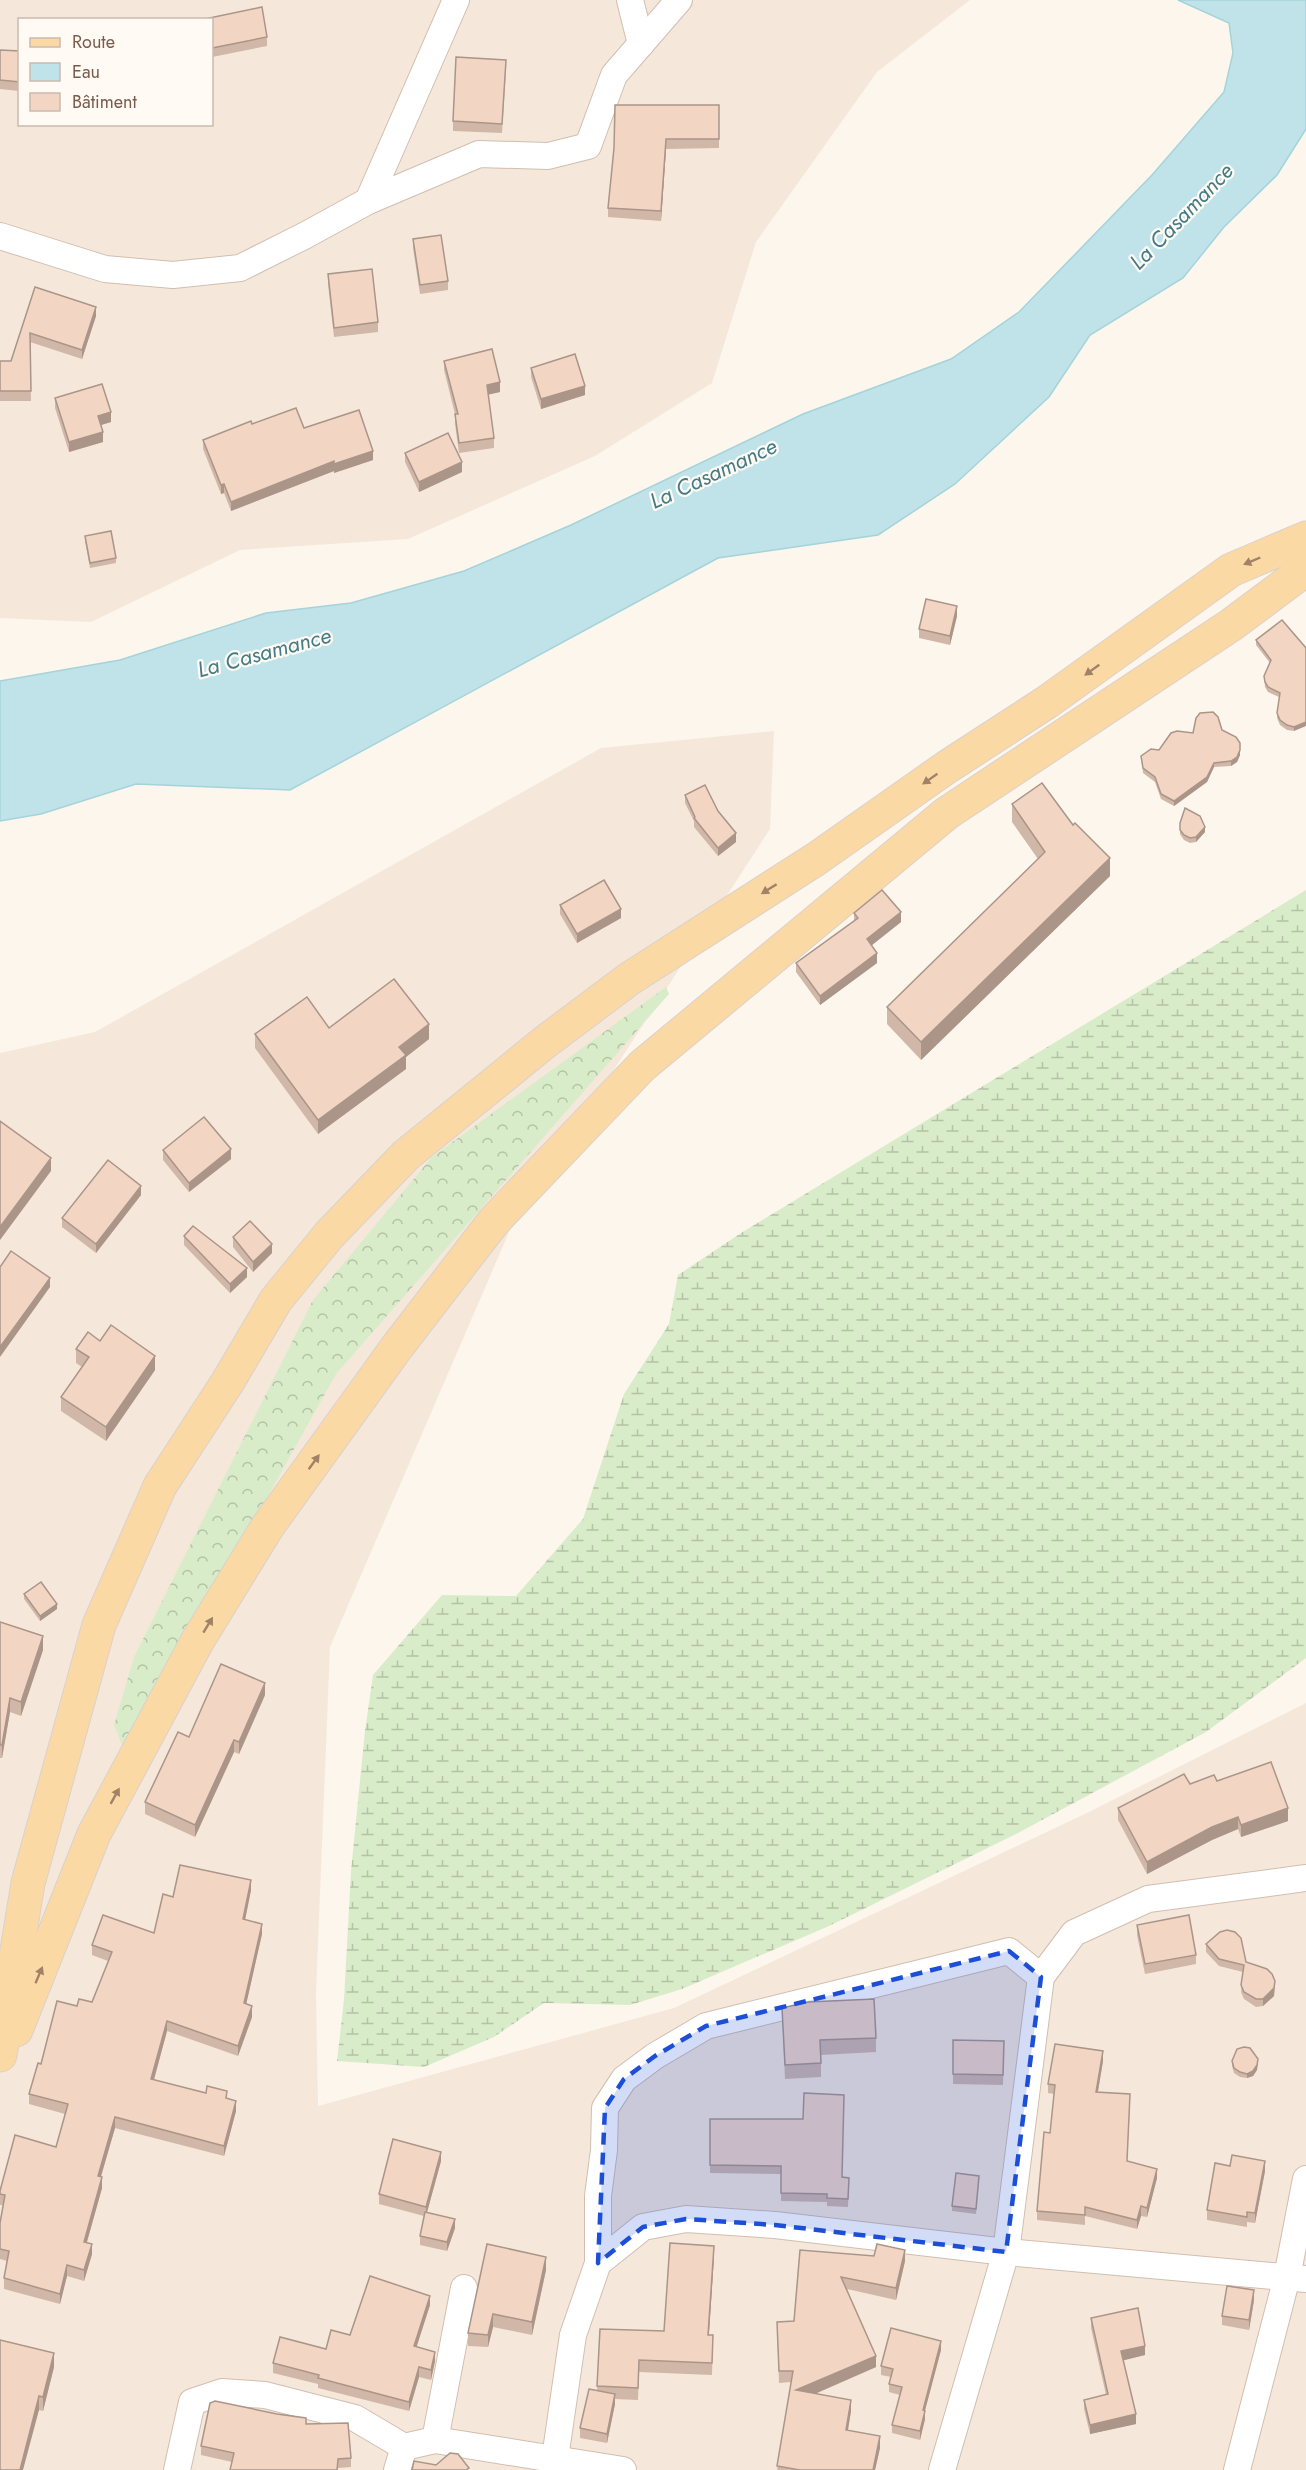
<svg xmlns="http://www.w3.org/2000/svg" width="1306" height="2470" font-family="Jost,sans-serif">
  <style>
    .residential { fill: #f5e8da; fill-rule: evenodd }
    .forest { fill: url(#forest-crowns) }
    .wetland { fill: url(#wetland-marsh) }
    .water { fill: #bfe3e8; stroke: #a5d3da; stroke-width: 1.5 }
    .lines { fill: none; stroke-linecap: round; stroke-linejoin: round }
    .minor-casing { stroke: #d1beb0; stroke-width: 28 }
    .primary-casing { stroke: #dad1cd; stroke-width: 35 }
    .minor { stroke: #fff; stroke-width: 26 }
    .primary { stroke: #fbd9a5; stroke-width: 33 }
    .wall { fill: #d1b7a8 }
    .shaded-wall { fill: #aa9588 }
    .building { fill: #f3d5c3; stroke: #aa9588; stroke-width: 1.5 }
    .oneway { fill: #a18267 }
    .marked { fill: #1d4ed8; fill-opacity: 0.2; stroke: #1d4ed8; stroke-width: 4.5; stroke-dasharray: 12 8; stroke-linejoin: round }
    .labels { text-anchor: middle; stroke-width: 4.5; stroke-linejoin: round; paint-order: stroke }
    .water-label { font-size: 22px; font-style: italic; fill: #437c86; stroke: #fffaf3 }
  </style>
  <defs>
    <pattern id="forest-crowns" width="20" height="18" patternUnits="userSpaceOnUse" patternTransform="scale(1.5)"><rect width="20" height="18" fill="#d8ecc9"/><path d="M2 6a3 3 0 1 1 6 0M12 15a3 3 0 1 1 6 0" fill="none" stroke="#b4c2a5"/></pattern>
    <pattern id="wetland-marsh" width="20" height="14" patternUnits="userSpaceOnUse" patternTransform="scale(1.5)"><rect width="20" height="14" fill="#d8ecc9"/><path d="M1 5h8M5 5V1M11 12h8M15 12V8" fill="none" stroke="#b4c2a5"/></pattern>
  </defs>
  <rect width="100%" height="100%" fill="#fdf6ec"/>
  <!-- residential -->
  <g class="residential">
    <path d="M0,0H970L877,72L756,242L712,383L595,456L408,539L240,550L91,622L0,618ZM20,20H212V124H20Z"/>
    <path d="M774,731L770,829L510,1230L330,1647L316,1993L318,2106L674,2008L1089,1812L1306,1703V2470H0V1053L95,1032L601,748Z"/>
  </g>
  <!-- forest -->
  <path class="forest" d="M666,987L669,994L336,1374L125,1752L114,1725L134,1657L313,1300L432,1157Z"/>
  <!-- wetland -->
  <path class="wetland" d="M1306,890V1658L1206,1732L1016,1834L829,1926L682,1989L630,2005L544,2003L494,2037L424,2067L337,2061L344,2000L351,1871L365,1731L373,1675L442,1595L516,1596L583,1519L624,1394L669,1324L678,1275L741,1233Z"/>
  <!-- water -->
  <path class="water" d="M1178,0H1306V129L1277,175L1224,227L1183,278L1090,335L1049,397L955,484L878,535L718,558L290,790L136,784L41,814L0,821V681L120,660L266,613L351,603L464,571L571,525L803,414L951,359L1019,312L1152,175L1224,92L1233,53L1229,23Z"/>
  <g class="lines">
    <!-- minor casing -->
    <g class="minor-casing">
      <g id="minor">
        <path d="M630,0L641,44"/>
        <path d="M368,201L479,154L548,156L588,146L614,75L679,0"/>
        <path d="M0,236L105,269L173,275L240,268L304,236L368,201L456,0"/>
        <path d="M598,2263L643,2227L686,2219L775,2225L1006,2252L1306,2279"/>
        <path d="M435,2440L623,2470"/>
        <path d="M555,2458L573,2335L598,2263V2196L604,2150L605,2108L624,2079L655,2056L706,2026L1009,1951L1041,1977"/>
        <path d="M177,2470L192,2402L222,2392L265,2395L355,2418L404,2447"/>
        <path d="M397,2470L404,2447L435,2440L464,2288"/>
        <path d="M942,2470L1006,2252L1041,1977L1074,1933L1148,1899L1306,1878"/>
        <path d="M1237,2470L1287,2277L1306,2179"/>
      </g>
    </g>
    <!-- primary casing -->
    <g class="primary-casing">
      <g id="primary">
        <path d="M16,2030L94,1834L198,1640L268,1526L397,1347L494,1221L642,1066L947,813L1231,625L1306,569"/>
        <path d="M0,2055L28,1883L99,1625L160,1486L227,1383L276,1300L329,1235L406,1155L545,1042L629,979L816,859L947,767L1047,702L1231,570L1306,538"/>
      </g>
    </g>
    <!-- minor -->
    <use href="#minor" class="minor"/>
    <!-- primary -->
    <use href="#primary" class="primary"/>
  </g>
  <!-- wall -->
  <g class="wall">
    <path d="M212,20L267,37V46L212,57Z"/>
    <path d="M0,50L20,51V94L19,91L0,89Z"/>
    <path d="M506,69L502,133L453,131V121Z"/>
    <path d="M719,105V148L666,149L661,221L608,217V208L614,148Z"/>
    <path d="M413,239L448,281V290L420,294L413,248Z"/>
    <path d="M328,274L378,322V332L334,337L328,284Z"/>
    <path d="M35,287L96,316L82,359L30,342L31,401H0V361H11Z"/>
    <path d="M444,361L500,392L488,394L494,438V448L459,453L455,424V414L444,370Z"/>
    <path d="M531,368L585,395L541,409L531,377Z"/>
    <path d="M55,398L111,422L100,425L103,442L69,452L55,408Z"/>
    <path d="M252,424L304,428L373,460L334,473V471L231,511L224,493L221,494L203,449V440Z"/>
    <path d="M405,453L462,472L419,492L405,462Z"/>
    <path d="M85,536L116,558V563L90,568L85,541Z"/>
    <path d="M957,616L950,645L919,638V629Z"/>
    <path d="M1256,640L1306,648L1294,731L1287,730L1280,725L1277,718L1279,697L1268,692L1265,687L1264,676L1270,663L1256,645Z"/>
    <path d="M1222,730L1240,755L1237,762L1231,766L1214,767L1207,782L1174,806L1161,799L1155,782L1143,773L1141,756L1159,750L1193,733Z"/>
    <path d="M685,795L718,811L736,842L718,856L694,827V821L685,803Z"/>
    <path d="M1012,804L1073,825L1110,876L921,1060L887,1024V1007L1038,859L1012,822Z"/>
    <path d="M1180,823L1205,832L1196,842L1190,843L1184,840L1180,834Z"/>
    <path d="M560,905L621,918L577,943L560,914Z"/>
    <path d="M854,913L901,922L872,945L877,963L820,1005L796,972V963L854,921Z"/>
    <path d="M329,1028L429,1039L406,1057V1069L318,1134L255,1048V1034Z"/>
    <path d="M163,1150L231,1159L189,1192L163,1160Z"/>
    <path d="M141,1195L96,1253L62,1227V1218Z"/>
    <path d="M184,1236L247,1277L230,1293L184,1245Z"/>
    <path d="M233,1237L272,1253L253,1272L233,1247Z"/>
    <path d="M100,1341L155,1370L106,1441L61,1411V1397L82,1367L76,1363V1349Z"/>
    <path d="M24,1594L57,1609L40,1621L24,1599Z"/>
    <path d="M0,1622L43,1650L21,1716L10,1712L2,1758H0Z"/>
    <path d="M265,1695L239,1754L234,1752L195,1837L145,1814V1802L189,1737Z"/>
    <path d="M1217,1781L1288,1821L1241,1837L1238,1829L1212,1840L1147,1874L1118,1820V1808L1190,1784Z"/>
    <path d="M251,1890L245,1920L262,1934L246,2004L252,2017L238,2056L167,2031L154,2080L227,2098L236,2111L224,2156L115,2128L100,2177L102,2188L87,2242L92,2254L84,2281L67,2276L60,2304L4,2289V2278L7,2261L0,2259V2223L3,2205H0V2191L56,2147L65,2114L29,2104V2094L41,2064L77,2006L92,2002L108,1961L92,1955V1945L154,1933L173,1897Z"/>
    <path d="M1137,1925L1196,1955V1964L1145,1974L1137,1935Z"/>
    <path d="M1206,1944L1246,1962L1275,1988L1274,1996L1263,2006L1256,2007L1244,1999L1241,1992L1243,1972L1219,1966L1206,1952Z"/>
    <path d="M782,2008L876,2038V2052L821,2055V2077L785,2079Z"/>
    <path d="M953,2040L1004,2041L1003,2085L953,2084Z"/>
    <path d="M1103,2061L1098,2092L1130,2104L1127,2161L1157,2178L1147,2217L1141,2216L1137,2229L1085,2216V2225L1037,2220V2211L1050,2133L1054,2094L1048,2093V2084Z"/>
    <path d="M1232,2061L1258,2064L1257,2070L1253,2076L1247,2078L1240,2077L1234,2073L1232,2066Z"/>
    <path d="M710,2119L842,2177L849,2178L848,2207L827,2206V2202L781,2201V2174L710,2173Z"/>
    <path d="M441,2161L427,2212L455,2228L447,2251L420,2245V2236L424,2216L379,2204V2194Z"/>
    <path d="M1265,2171L1255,2223L1247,2222V2227L1207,2220V2210Z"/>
    <path d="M979,2180L976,2214L952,2211V2206Z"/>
    <path d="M800,2250L905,2261L896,2300L847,2289L876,2367L815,2394L851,2411L848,2430L880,2448L875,2470H777L791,2382L779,2383L777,2322L794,2321Z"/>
    <path d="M714,2257L709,2335H713L712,2375L639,2372L638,2400L615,2399V2404L607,2443L580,2438V2428L597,2391L600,2329L664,2331Z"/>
    <path d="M546,2270L532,2335L493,2327L488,2347L468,2346V2333Z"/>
    <path d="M1254,2300L1249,2330L1222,2325V2316Z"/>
    <path d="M430,2305L416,2346L435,2361L431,2380L419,2377L409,2411L318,2388V2384L273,2373V2363L326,2349L350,2335Z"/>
    <path d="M1091,2318L1145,2355L1123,2360L1136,2424L1090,2434L1084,2409V2400L1106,2395L1091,2328Z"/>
    <path d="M941,2350L925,2410V2419L920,2440L892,2433V2425L900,2395L889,2392V2384L891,2377L881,2375V2366Z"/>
    <path d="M54,2367L43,2411L39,2410L0,2470Z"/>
    <path d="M306,2424L351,2458V2467L338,2468V2470H230L232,2462L201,2455V2446Z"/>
  </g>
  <!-- shaded-wall -->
  <g class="shaded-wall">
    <path d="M666,139V149L661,221V211Z"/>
    <path d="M96,307V316L82,359V350Z"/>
    <path d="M500,382V392L487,395V385Z"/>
    <path d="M585,386V395L541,409V399Z"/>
    <path d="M111,412V422L98,426V416Z"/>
    <path d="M103,432V442L69,452V442Z"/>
    <path d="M373,451V460L334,473V464Z"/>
    <path d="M334,461V471L231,511V502Z"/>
    <path d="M462,462V472L419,492V482Z"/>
    <path d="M224,484V493L221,494V485Z"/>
    <path d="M957,606V616L950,645V636Z"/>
    <path d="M1306,722V726L1294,731V727Z"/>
    <path d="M1240,750V755L1237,762L1231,766V761Z"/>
    <path d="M1214,763V767L1207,782L1174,806V801Z"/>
    <path d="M1205,827V832L1196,842V837Z"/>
    <path d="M736,833V842L718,856V848Z"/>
    <path d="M1110,858V876L921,1060V1042Z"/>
    <path d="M621,909V918L577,943V934Z"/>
    <path d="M901,912V922L867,949V939Z"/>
    <path d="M877,953V963L820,1005V996Z"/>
    <path d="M429,1024V1039L406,1057V1069L318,1134V1120L399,1047Z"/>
    <path d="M231,1149V1159L189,1192V1183Z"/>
    <path d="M51,1158V1171L0,1240V1227Z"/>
    <path d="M141,1186V1195L96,1253V1244Z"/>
    <path d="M272,1244V1253L253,1272V1262Z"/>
    <path d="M247,1268V1277L230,1293V1284Z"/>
    <path d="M50,1278V1287L0,1357V1347Z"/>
    <path d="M155,1356V1370L106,1441V1427Z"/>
    <path d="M57,1604V1609L40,1621V1616Z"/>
    <path d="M43,1636V1650L21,1716V1702Z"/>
    <path d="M265,1683V1695L239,1754V1742Z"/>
    <path d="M10,1698V1712L2,1758V1745Z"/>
    <path d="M234,1740V1752L195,1837V1825Z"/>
    <path d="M1288,1808V1821L1241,1837V1825Z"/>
    <path d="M1238,1817V1829L1212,1840L1147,1874V1862L1212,1827Z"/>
    <path d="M251,1880V1890L243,1930V1919Z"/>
    <path d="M262,1924V1934L244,2014V2003Z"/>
    <path d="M1275,1981L1274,1996L1263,2006V1999Z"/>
    <path d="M252,2006V2017L238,2056V2046Z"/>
    <path d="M167,2021V2031L151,2090V2079Z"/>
    <path d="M1103,2051V2061L1096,2102V2092Z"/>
    <path d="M1258,2059L1257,2070L1253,2076L1247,2078V2074Z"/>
    <path d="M236,2101V2111L224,2156V2146Z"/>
    <path d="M115,2117V2128L98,2187V2176Z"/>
    <path d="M441,2152V2161L426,2216V2207Z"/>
    <path d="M1265,2161V2171L1255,2223V2213Z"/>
    <path d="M1157,2169V2178L1147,2217V2208Z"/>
    <path d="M102,2177V2188L84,2252V2242Z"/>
    <path d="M1141,2206V2216L1137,2229V2220Z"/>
    <path d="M455,2219V2228L447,2251V2242Z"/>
    <path d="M92,2244V2254L84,2281V2270Z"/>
    <path d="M714,2246V2257L708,2347V2335Z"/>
    <path d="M905,2250V2261L896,2300V2288Z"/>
    <path d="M546,2257V2270L532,2335V2322Z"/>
    <path d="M67,2265V2276L60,2304V2294Z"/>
    <path d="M1254,2290V2300L1249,2330V2320Z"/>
    <path d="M430,2296V2305L414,2355V2346Z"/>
    <path d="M493,2314V2327L488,2347V2335Z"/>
    <path d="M941,2341V2350L923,2418V2410Z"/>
    <path d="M1145,2346V2355L1121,2361V2351Z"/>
    <path d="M435,2352V2361L431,2380V2370Z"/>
    <path d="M54,2353V2367L43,2411V2397Z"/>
    <path d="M876,2356V2367L796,2402V2390Z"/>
    <path d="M419,2367V2377L409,2411V2402Z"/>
    <path d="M615,2394V2404L607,2443V2434Z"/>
    <path d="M39,2396V2410L23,2470H20Z"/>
    <path d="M851,2400V2411L846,2441V2430Z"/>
    <path d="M925,2411V2419L920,2440V2431Z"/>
    <path d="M1136,2414V2424L1090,2434V2425Z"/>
    <path d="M880,2436V2448L875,2470H873Z"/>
  </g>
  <!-- building -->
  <g class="building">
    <path d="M262,7L267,37L212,48V20H200Z"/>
    <path d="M0,50L20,51V82L0,80Z"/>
    <path d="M456,57L506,60L502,124L453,121Z"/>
    <path d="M615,105H719V139H666L661,211L608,208L614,148Z"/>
    <path d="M441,235L448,281L420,285L413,239Z"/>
    <path d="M372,269L378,322L334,328L328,274Z"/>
    <path d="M35,287L96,307L82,350L30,333L31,391H0V361H11Z"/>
    <path d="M492,349L500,382L487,385L494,438L459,443L455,414H458L444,361Z"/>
    <path d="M575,354L585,386L541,399L531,368Z"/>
    <path d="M102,384L111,412L98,416L103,432L69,442L55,398Z"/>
    <path d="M296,408L304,428L359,410L373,451L334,464V461L231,502L224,484L221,485L203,440L251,421L252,424Z"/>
    <path d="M448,433L462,462L419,482L405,453Z"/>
    <path d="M111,531L116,558L90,563L85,536Z"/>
    <path d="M926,599L957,606L950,636L919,629Z"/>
    <path d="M1282,620L1306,648V722L1294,727L1287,725L1280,720L1277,713L1280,693L1268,687L1265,682L1264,676L1271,660L1256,640Z"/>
    <path d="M1213,712L1218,717L1222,730L1236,737L1240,743V750L1237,757L1231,761L1214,763L1207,777L1174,801L1161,794L1155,777L1143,768L1141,756L1151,749L1159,750L1171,733L1177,731L1193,733L1196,718L1200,713Z"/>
    <path d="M1042,783L1073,825L1075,823L1110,858L921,1042L887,1007L1045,852L1012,804Z"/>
    <path d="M705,785L718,811L736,833L718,848L694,818L695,817L685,795Z"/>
    <path d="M1185,808L1200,816L1205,827L1196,837L1190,838L1184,835L1180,830V823Z"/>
    <path d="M604,880L621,909L577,934L560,905Z"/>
    <path d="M882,890L901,912L867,939L877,953L820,996L796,963L858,918L854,913Z"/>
    <path d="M394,979L429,1024L399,1047L406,1055L318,1120L255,1034L307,997L329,1028Z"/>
    <path d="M204,1117L231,1149L189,1183L163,1150Z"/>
    <path d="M0,1121L51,1158L0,1227Z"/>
    <path d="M108,1160L141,1186L96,1244L62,1218Z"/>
    <path d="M250,1221L272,1244L253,1262L233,1237Z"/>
    <path d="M193,1226L247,1268L230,1284L184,1236Z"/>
    <path d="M11,1251L50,1278L0,1347V1267Z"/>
    <path d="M111,1325L155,1356L106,1427L61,1397L89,1357L76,1349L88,1332L100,1341Z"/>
    <path d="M41,1582L57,1604L40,1616L24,1594Z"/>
    <path d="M0,1622L43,1636L21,1702L10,1698L2,1745H0Z"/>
    <path d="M221,1664L265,1683L239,1742L234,1740L195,1825L145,1802L178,1732L189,1737Z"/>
    <path d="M1271,1762L1288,1808L1241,1825L1238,1817L1212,1827L1147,1862L1118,1808L1184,1774L1190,1784L1214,1775L1217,1781Z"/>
    <path d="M180,1865L251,1880L243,1919L262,1924L244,2003L252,2006L238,2046L167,2021L151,2079L206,2093L207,2086L227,2091L226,2098L236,2101L224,2146L115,2117L98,2176L102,2177L84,2242L92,2244L84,2270L67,2265L60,2294L4,2278L9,2251L0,2249V2223L5,2195L0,2194V2191L15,2135L56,2147L68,2104L29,2094L38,2063L41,2064L57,2001L77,2006L79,1999L92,2002L112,1952L92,1945L103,1915L154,1933L163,1894L173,1897Z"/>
    <path d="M1189,1915L1196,1955L1145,1964L1137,1925Z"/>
    <path d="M1227,1930L1235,1932L1241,1938L1246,1962L1267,1969L1272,1974L1275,1981L1274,1988L1263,1999H1256L1244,1992L1241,1985L1244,1965L1219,1959L1206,1944L1220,1932Z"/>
    <path d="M874,1999L876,2038L820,2040L821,2063L785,2065L782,2008L808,2002Z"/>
    <path d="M953,2040L1004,2041L1003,2075L953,2074Z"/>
    <path d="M1055,2044L1103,2051L1096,2092L1130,2094L1127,2161L1157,2169L1147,2208L1141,2206L1137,2220L1085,2207V2215L1037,2211L1044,2132L1050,2133L1055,2085L1048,2084Z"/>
    <path d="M1244,2047L1250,2048L1258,2059L1257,2065L1253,2071L1247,2074L1240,2072L1234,2068L1232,2061L1237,2049Z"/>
    <path d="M804,2093L844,2095L842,2177L849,2178L848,2199L827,2198V2194L781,2193V2166L710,2165V2119H803Z"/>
    <path d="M393,2139L441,2152L426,2207L379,2194Z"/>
    <path d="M1232,2155L1265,2161L1255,2213L1247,2212V2217L1207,2210L1215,2163L1230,2166Z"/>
    <path d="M956,2173L979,2176L976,2209L952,2206Z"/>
    <path d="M425,2212L455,2219L447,2242L420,2236Z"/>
    <path d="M670,2243L714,2246L708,2335H713L712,2363L639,2360L638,2388L597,2386L600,2329L664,2331Z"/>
    <path d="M487,2244L546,2257L532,2322L493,2314L488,2335L468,2333Z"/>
    <path d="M877,2244L905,2250L896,2288L841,2277L876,2356L796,2390L851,2400L846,2430L880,2436L873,2470H800L777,2466L793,2371H779L777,2322L794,2321L800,2250L874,2256Z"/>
    <path d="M370,2276L430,2296L414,2346L435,2352L431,2370L419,2367L409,2402L318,2378L319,2375L273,2363L280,2337L326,2349L331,2330L350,2335Z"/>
    <path d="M1227,2286L1254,2290L1249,2320L1222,2316Z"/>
    <path d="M1138,2308L1145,2346L1121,2351L1136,2414L1090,2425L1084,2400L1108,2394L1091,2318Z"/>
    <path d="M891,2328L941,2341L923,2410L925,2411L920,2431L892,2425L902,2387L889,2384L893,2369L881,2366Z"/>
    <path d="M0,2340L54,2353L43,2397L39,2396L20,2470H0Z"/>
    <path d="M589,2389L615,2394L607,2434L580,2428Z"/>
    <path d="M215,2401L277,2414L306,2418V2424L348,2423L351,2458L338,2459L337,2470H230L234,2453L201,2446L210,2403Z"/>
    <path d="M450,2453L458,2454L469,2468L466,2470H412L414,2461L436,2465Z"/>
  </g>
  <!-- one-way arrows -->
  <defs><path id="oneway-solid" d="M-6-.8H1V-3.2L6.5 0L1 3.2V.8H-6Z" transform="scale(1.5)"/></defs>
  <g class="oneway">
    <use href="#oneway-solid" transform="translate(1252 561) rotate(157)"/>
    <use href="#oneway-solid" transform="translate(1092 670) rotate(144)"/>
    <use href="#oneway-solid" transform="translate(930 779) rotate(145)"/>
    <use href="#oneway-solid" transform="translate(769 889) rotate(148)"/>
    <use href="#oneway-solid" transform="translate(314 1462) rotate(-54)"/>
    <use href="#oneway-solid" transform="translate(208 1625) rotate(-59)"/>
    <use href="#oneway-solid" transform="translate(115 1796) rotate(-61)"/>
    <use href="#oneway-solid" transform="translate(39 1975) rotate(-67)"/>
  </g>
  <!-- marked area -->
  <path class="marked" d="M1009,1951L1041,1977L1006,2252L775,2225L686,2219L643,2227L598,2263L605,2108L624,2079L655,2056L706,2026Z"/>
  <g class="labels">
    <!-- water labels -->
    <g class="water-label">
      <text transform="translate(1181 216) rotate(-46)" y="8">La Casamance</text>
      <text transform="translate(713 473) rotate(-25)" y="8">La Casamance</text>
      <text transform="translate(264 652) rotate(-15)" y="8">La Casamance</text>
    </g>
  </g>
  <!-- legend -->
  <rect x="18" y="18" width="195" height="108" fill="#fffaf3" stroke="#cabbb1" stroke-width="1.5"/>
  <rect x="30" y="38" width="30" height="9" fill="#fbd9a5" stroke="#cabbb1" stroke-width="1.5"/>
  <text x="72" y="48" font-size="18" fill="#7a5c4d">Route</text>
  <rect x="30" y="63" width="30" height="18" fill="#bfe3e8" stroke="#cabbb1" stroke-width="1.5"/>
  <text x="72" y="78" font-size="18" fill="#7a5c4d">Eau</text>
  <rect x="30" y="93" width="30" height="18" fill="#f3d5c3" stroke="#cabbb1" stroke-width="1.5"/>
  <text x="72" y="108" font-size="18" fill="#7a5c4d">Bâtiment</text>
</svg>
